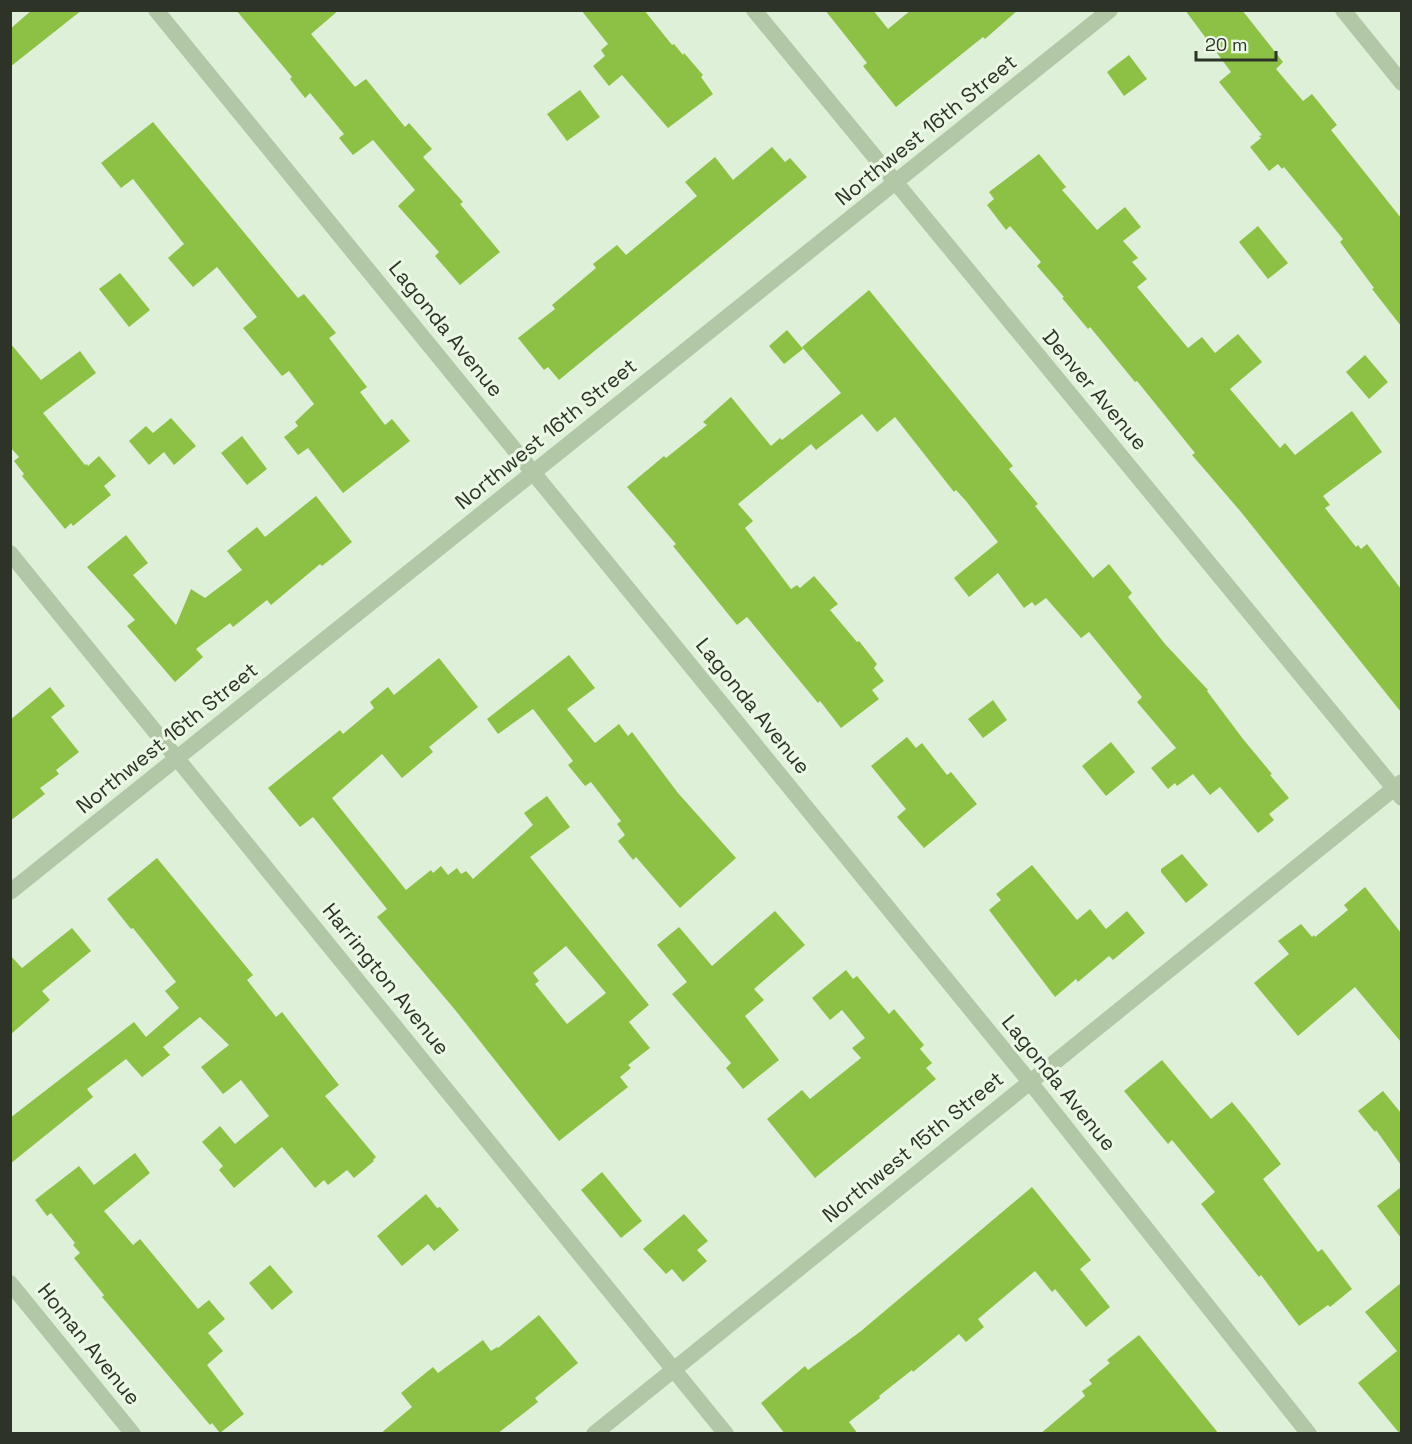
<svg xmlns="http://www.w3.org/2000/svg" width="1412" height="1444" font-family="'Space Grotesk',sans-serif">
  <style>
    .building { fill: #8cc146; fill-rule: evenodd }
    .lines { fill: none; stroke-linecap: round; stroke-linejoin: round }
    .minor { stroke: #b2c7a5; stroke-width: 16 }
    .labels { text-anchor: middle; stroke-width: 6; stroke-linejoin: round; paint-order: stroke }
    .street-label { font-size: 21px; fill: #2d3326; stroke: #eaf8e5 }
  </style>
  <rect width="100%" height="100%" fill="#dff0d9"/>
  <!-- building -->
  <g class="building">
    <path d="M32,10H82L10,67V29Z"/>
    <path d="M236,10H339L311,34L355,87L366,79L405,127L409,123L432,149L423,157L463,202L460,204L500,252L460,285L435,256L439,252L398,206L415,190L373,140L353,155L339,138L344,134L310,93L305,98L290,79L292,77Z"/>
    <path d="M581,10H644L672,45L674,44L683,55L684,53L703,75L701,77L713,94L668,128L622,75L609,86L593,66L605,56L601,50L608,44Z"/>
    <path d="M825,10H873L888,29L911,10H1018L985,39L983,37L896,107L863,66L867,63Z"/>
    <path d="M1185,10H1242L1283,62L1276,69L1303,101L1312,94L1337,125L1331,130L1401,218V326L1372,289L1374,288L1340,242L1343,239L1284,167L1282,169L1278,164L1269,171L1250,147L1261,138L1259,136L1262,135L1219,82L1231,72Z"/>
    <path d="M1129,55L1147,79L1124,96L1107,72Z"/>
    <path d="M580,90L600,117L567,141L547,114Z"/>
    <path d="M153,122L298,298L304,294L336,333L329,338L367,387L360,392L385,425L392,419L410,441L343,493L308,448L298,455L284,437L298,426L295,422L314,404L289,371L282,376L243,328L257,317L217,267L193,287L168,258L184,244L133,179L121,188L101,163Z"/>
    <path d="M772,147L785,162L790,158L807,177L559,380L548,367L544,370L518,338L555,309L552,305L596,268L593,264L617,245L626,255L697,196L685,182L715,157L733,180Z"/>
    <path d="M1039,154L1066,187L1062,190L1097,230L1125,207L1141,227L1123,241L1138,258L1132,262L1147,279L1137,287L1188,348L1202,337L1215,353L1238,334L1262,362L1230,389L1280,448L1285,443L1295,455L1352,411L1382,452L1323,496L1330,505L1325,508L1356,547L1358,545L1361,549L1367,544L1401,589V712L1241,512L1192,455L1195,453L1137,381L1135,382L1090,327L1088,329L1062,298L1064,297L1037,266L1041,262L1010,226L1006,230L987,205L994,199L989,192Z"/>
    <path d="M1258,226L1288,263L1268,279L1239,242Z"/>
    <path d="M120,273L150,310L129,327L99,289Z"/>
    <path d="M869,290L1013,466L1009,469L1038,504L1035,506L1093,578L1109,564L1132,593L1128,597L1165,644L1208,690L1207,691L1243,739L1272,774L1270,775L1289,798L1269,814L1274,820L1258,833L1220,787L1210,795L1193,774L1177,786L1175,783L1168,789L1151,768L1176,748L1137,702L1142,697L1089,632L1081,638L1046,598L1035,606L1032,602L1024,608L998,573L969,597L954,578L998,542L966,501L956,490L954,492L895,417L877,432L862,414L816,450L811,444L738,504L753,521L745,528L791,589L797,585L800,588L814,576L838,604L830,610L857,642L859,641L877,664L874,668L884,681L872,690L879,699L841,728L820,701L818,703L747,617L737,625L673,546L676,544L627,487L664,456L666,458L707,425L703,422L731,397L771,446L780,438L782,440L841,393L802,347Z"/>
    <path d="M787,330L803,349L784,364L769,346Z"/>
    <path d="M10,343L41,380L80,351L96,373L43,413L85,465L87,464L88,466L99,456L116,476L104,486L111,495L73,526L71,523L65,529L22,476L24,474L14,461L19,457L10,447Z"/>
    <path d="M1365,355L1388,382L1369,399L1346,372Z"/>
    <path d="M171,418L196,446L174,465L164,452L149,465L129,441L146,426L153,433Z"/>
    <path d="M242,436L267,469L247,485L221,453Z"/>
    <path d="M316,496L352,542L322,566L320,564L271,605L267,600L233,627L230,623L196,649L203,657L175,682L127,626L135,620L87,567L126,535L148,563L133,575L176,625L191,589L205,598L242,570L227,551L257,527L265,537Z"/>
    <path d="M569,655L595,688L567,709L595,743L619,724L628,736L632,732L678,793L736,858L680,908L636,857L633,860L618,841L625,835L617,824L621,821L591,782L585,786L568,765L573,761L533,709L498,734L487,719Z"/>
    <path d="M439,658L478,707L429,747L433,752L402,778L382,754L332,798L406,890L431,870L433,873L441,866L448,875L457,868L461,874L466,871L473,879L533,825L524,813L547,796L570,827L530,857L649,1005L629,1022L650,1048L628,1065L631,1068L620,1077L628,1087L559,1141L456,1011L377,917L387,909L313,817L300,827L268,788L340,730L343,734L374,708L370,702L388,687L394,695ZM566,946L606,993L567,1024L535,984L539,981L533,973Z"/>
    <path d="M50,687L65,706L51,717L79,752L56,770L59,774L40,788L45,794L10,821V720Z"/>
    <path d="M993,700L1007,720L983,738L968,719Z"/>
    <path d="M907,737L916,748L922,743L947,775L951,772L977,804L924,848L897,817L906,809L871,766Z"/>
    <path d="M1111,742L1135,772L1106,796L1082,766Z"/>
    <path d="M1182,854L1208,885L1186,903L1161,872V869Z"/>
    <path d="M157,858L253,975L247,980L276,1017L282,1012L339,1085L325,1096L376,1157L373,1160L374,1161L354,1178L347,1170L328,1185L324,1180L315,1188L282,1147L234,1188L219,1170L223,1166L202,1142L220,1126L235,1144L269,1116L241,1080L223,1094L201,1067L229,1045L200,1017L163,1047L170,1055L142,1077L126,1059L87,1089L93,1097L10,1164V1118L134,1022L146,1037L179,1008L165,991L176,982L133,928L131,929L107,899Z"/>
    <path d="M1032,865L1077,920L1090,909L1106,929L1127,911L1145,933L1113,960L1109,956L1078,982L1076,979L1055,997L989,910L1001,900L996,894Z"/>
    <path d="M1365,887L1401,933V1042L1355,987L1298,1036L1254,983L1289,954L1278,941L1301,924L1312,937L1314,935L1315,937L1348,910L1344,905Z"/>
    <path d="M775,911L805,945L754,989L764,1000L745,1016L779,1060L743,1089L726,1068L731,1063L672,994L687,982L657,945L679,927L712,966Z"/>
    <path d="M72,928L91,951L42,991L50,1000L10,1035V955L22,968Z"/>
    <path d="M846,970L853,979L857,976L889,1014L894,1009L924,1045L920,1049L932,1063L926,1068L936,1079L815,1178L767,1119L802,1090L810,1099L861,1058L852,1048L865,1038L842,1010L830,1020L812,998Z"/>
    <path d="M1162,1060L1211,1119L1232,1102L1251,1125L1281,1164L1263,1179L1318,1252L1322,1249L1352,1289L1330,1307L1328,1305L1299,1326L1261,1275L1259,1277L1201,1204L1215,1192L1172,1140L1168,1144L1124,1091Z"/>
    <path d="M1383,1091L1401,1113V1165L1376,1130L1375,1132L1358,1111Z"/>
    <path d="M135,1153L150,1173L104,1211L133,1245L140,1239L198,1309L209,1300L225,1319L208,1333L223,1351L207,1365L244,1414L220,1433L212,1423L210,1425L102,1297L104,1295L74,1258L80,1253L73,1245L75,1243L51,1213L47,1216L35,1200L79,1166L94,1185Z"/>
    <path d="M602,1172L642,1221L621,1238L581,1190Z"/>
    <path d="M1032,1187L1091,1260L1080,1269L1110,1307L1086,1327L1055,1289L1052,1292L1035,1271L978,1319L984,1327L966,1342L959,1334L913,1372L912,1370L879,1396L880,1398L849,1422L858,1434H785L761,1403L805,1366L808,1370L861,1331Z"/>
    <path d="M1401,1187V1238L1377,1206Z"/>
    <path d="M426,1194L437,1208L440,1207L459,1230L434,1251L428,1244L402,1266L377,1236Z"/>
    <path d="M684,1214L708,1241L697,1250L707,1261L683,1282L672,1269L666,1274L643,1249Z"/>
    <path d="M270,1265L293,1292L272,1310L249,1283Z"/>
    <path d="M1401,1283V1434H1400L1358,1383L1397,1351L1365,1312Z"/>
    <path d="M539,1315L578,1363L535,1398L538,1402L497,1434H380L412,1407L401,1393L433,1367L438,1373L483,1340L491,1351L497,1347L498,1348Z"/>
    <path d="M1139,1335L1219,1434H1040L1085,1396L1082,1391L1092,1384L1089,1380L1110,1363L1107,1360Z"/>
  </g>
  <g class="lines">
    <!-- minor -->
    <g class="minor">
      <path d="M156,10L1030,1082L1309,1434"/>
      <path d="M754,10L1402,798"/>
      <path d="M1343,10L1402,83"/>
      <path d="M10,553L726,1434"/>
      <path d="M10,892L1110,10"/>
      <path d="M10,1283L133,1434"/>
      <path d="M594,1434L1402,782"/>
    </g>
  </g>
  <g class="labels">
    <!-- street labels -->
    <g class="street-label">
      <text transform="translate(926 130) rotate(-39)" y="7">Northwest 16th Street</text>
      <text transform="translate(446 329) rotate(51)" y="7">Lagonda Avenue</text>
      <text transform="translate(1095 390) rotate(50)" y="7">Denver Avenue</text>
      <text transform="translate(546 434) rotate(-39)" y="7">Northwest 16th Street</text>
      <text transform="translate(753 706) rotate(51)" y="7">Lagonda Avenue</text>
      <text transform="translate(167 738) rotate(-39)" y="7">Northwest 16th Street</text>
      <text transform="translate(386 979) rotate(51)" y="7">Harrington Avenue</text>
      <text transform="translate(1059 1083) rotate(51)" y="7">Lagonda Avenue</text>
      <text transform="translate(913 1147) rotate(-39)" y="7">Northwest 15th Street</text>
      <text transform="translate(89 1344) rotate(51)" y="7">Homan Avenue</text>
    </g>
  </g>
  <!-- border -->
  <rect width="1412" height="1444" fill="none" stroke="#2d3326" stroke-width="24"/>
  <!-- scale -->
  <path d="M1196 51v9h80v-9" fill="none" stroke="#2d3326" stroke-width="3"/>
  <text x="1205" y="51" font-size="18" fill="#2d3326" stroke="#eaf8e5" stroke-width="4.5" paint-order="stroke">20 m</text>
</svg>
